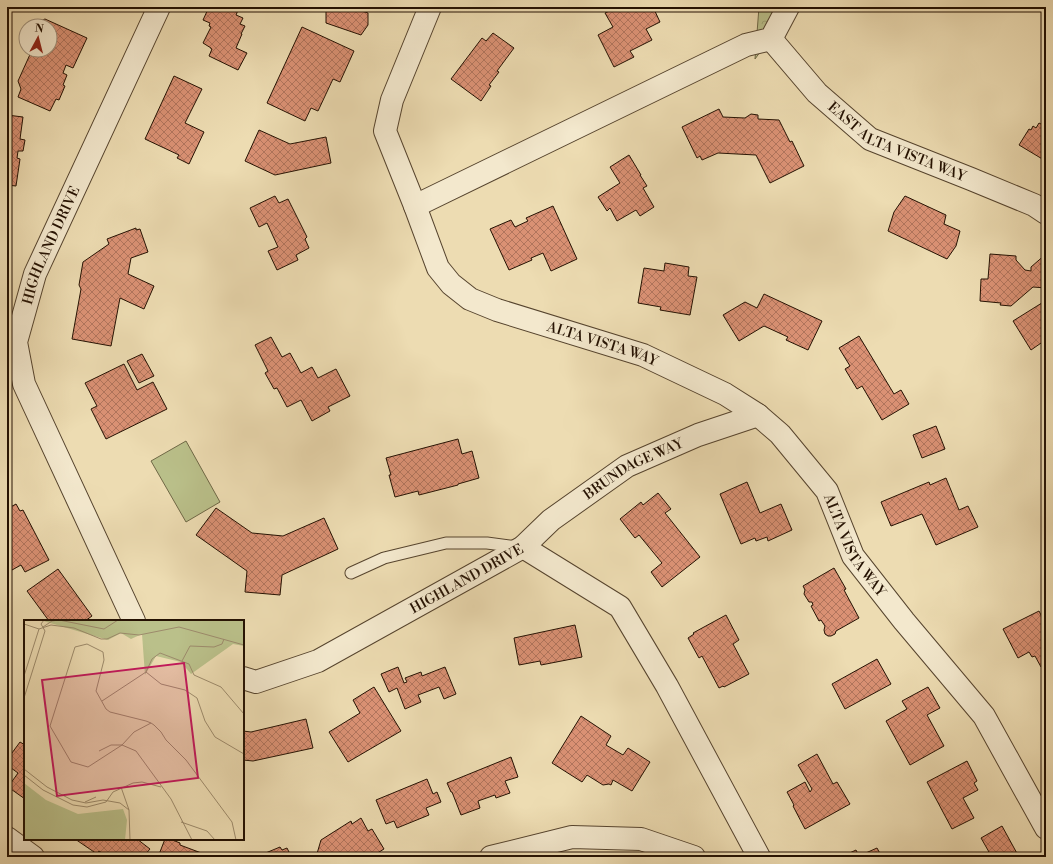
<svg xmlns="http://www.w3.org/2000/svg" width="1053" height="864" font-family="'Libre Bodoni',serif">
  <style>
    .grass { fill: #bac08a; stroke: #6f6846 }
    .park { fill: url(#park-crowns); stroke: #6f6846 }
    .building { fill: url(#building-cross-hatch); stroke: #241102 }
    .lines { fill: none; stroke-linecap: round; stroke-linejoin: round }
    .service-casing { stroke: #56442e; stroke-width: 13 }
    .minor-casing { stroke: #56442e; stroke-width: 24 }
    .service { stroke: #f3e8cd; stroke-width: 11 }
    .minor { stroke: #f3e8cd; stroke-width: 22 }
    .labels { text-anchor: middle; stroke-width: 4; stroke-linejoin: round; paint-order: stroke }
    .street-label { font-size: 14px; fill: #241102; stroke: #f3e8cd }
    .inset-road { fill: none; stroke: #9d8b6c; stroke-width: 1 }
    .view { fill: #c2185b; fill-opacity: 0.15; stroke: #c2185b; stroke-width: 2 }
    .inset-edge { fill: none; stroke: #241102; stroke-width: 2 }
  </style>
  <defs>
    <pattern id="park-crowns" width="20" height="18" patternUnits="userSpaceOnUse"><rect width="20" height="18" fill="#bac08a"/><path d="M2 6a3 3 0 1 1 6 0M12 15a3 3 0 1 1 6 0" fill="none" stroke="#a0a475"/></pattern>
    <pattern id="building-cross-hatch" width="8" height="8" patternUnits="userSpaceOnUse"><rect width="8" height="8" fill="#da9174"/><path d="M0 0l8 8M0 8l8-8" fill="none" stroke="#b1755d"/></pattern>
  </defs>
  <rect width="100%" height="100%" fill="#eddcb2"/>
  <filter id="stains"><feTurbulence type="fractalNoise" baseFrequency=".005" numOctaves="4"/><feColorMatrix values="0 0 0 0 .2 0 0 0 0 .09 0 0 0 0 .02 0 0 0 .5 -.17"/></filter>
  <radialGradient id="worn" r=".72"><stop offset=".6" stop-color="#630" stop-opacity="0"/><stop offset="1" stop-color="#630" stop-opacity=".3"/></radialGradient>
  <!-- grass -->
  <path class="grass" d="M186,441L220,502L186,522L151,461Z"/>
  <!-- park -->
  <path class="park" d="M759,7H793L755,59Z"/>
  <!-- building -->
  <g class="building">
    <path d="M209,7H236L239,8L236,15L243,18L240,24L245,26L241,34H242L236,48L247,53L238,70L209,56L212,49H211V48L203,43L211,27L209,26L210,23L203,20Z"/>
    <path d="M329,7H364L362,11L368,13V25L361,35L326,23V11Z"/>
    <path d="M618,7H653L660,22L646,29L652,40L630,51L634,57L614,67L598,35L613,27L605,13Z"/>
    <path d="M45,19L87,38L73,68L66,65L63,73L67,75L63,85L65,86L59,100L56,99L50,111L18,97L21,89L18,81L32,50H50V26H35L37,22Z"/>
    <path d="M302,27L354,51L340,82L333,79L318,111L311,108L305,121L267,103Z"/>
    <path d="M493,33L514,48L497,71L499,72L489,85L491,86L481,101L451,79L482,38L486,41Z"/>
    <path d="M174,76L202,89L185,123L204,132L189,164L177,158L179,155L145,139Z"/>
    <path d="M719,109L723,117L745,118L751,114L758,115V119L779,120L790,142L792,141L804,166L770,183L756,155L718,153L702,160L700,156L697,158L682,127Z"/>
    <path d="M7,115L23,117L20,139L25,140L23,151H18L17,158L20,159L16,186L7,185Z"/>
    <path d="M1046,121V156L1044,160L1019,145L1029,129L1031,130L1033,126L1036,128L1039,123L1043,125Z"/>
    <path d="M259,130L290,144L326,137L331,163L275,175L245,161Z"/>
    <path d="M629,155L641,175H640L647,186L643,188L654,207L640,216L636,210L617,221L610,208L607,211L598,197L620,183L610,167Z"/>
    <path d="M275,196L279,203L288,199L307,237L305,239L309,248L296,255L298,260L277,270L268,251L278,247L267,223L259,227L250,208Z"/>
    <path d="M905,196L946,215L944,224L960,231L956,246L947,259L888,231L894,212Z"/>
    <path d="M553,206L577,259L551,271L543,253L531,258L532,260L509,270L490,229L511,220L515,227L528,221L526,218Z"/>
    <path d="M136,228V230L140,229L148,252L131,258L128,274L154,286L144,309L120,298L111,346L72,339L81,289L79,285L83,262L109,244L107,239Z"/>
    <path d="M990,254L1016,256V260L1025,270L1031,271V267L1046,254V288L1033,287L1011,306L1000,305L1001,303L980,301L981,279H988Z"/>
    <path d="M665,263L689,267L688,276L697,277L690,315L660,310L661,307L638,303L644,268L664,271Z"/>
    <path d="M764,294L822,321L808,350L786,340L788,337L764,326L739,341L723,315L745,302L757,308Z"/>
    <path d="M1045,301L1046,302V334L1042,337L1044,341L1031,350L1013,321Z"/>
    <path d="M859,336L894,394L901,390L909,404L882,420L862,386L857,389L845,369L850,366L839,348Z"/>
    <path d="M271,337L282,357L290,353L301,373L312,367L318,378L336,369L350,396L328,407L330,411L312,421L301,400L287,407L277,388L274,389L265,373L268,371L255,345Z"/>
    <path d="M142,354L154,376L139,383L127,361Z"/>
    <path d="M124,364L137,390L153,382L167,409L106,439L91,409L97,406L85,383Z"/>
    <path d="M936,426L945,449L922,458L913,435Z"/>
    <path d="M458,439L462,454L472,451L479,478L458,484V485L419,495L418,491L395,497L389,475H391L386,458Z"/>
    <path d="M946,478L959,510L968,506L978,527L936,545L922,514L891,526L881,502L929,482L930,485Z"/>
    <path d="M747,482L760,513L781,504L792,530L768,541L767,537L756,541L755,538L741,544L720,494Z"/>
    <path d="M658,493L671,509L665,513L700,557L662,587L651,572L662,563L639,535L635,538L620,519L641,502L643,505Z"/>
    <path d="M16,504L20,511L23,510L49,560L25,572L21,565L12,570L7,560V509Z"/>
    <path d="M216,508L252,533L283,536L324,518L338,549L282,575L280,595L245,592L247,571L196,535Z"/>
    <path d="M834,568L846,589L844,590L859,618L836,631L835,634L831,636H828L825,634L824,630L825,626L821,620L819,621L811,606L813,605L812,602H809L804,594L805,590L803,586Z"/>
    <path d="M58,569L92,616L85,621H49L27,591Z"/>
    <path d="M1039,611L1046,625V664L1041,667L1035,656L1032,657L1029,652L1018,658L1003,629Z"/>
    <path d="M726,615L739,640L733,644L749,674L724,687L723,686L719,688L702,656L699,658L688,638L694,634L693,633Z"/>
    <path d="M575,625L582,657L541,665L540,661L519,665L514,638Z"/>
    <path d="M877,659L891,684L845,709L832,684Z"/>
    <path d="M398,667L404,683L407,682L405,678L421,672L422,676L445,667L456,694L444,699L439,687L418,695L421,702L405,709L397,688L389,692L381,674Z"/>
    <path d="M374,687L401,731L348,762L329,732L360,713L353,700Z"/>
    <path d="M928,687L940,708L927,715L944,746L910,765L886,721L907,709L902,701Z"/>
    <path d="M581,716L611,736L606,745L623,755L628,748L650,762L632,791L613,780L611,785L609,784L603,785L587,775L582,782L552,763Z"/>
    <path d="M306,719L313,748L253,761L243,760V731L251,732Z"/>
    <path d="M20,742L25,745V799L8,787L18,773L7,765V762L10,758L9,757Z"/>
    <path d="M817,754L833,784L837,782L850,804L805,829L793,806L794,805L787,792L805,782L810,792L812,789L798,765Z"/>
    <path d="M511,757L518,777L505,781L510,793L496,798L495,795L478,801L480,808L461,815L452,792H451L447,783Z"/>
    <path d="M967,761L977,781L974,783L978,790L963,798L974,818L952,829L927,782Z"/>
    <path d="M427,779L433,794L437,792L441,802L426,808L429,815L397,828L394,821L386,824L376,800Z"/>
    <path d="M361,818L368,831L372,829L384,849L371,857H354L353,856L351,857H316L321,840L351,821L352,824Z"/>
    <path d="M1002,826L1019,857H990L988,852H989L981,838Z"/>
    <path d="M75,839H137L150,849L143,857H106V856L99,851L97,854Z"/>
    <path d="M165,839H170L180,843V845L204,854L203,856L206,857H158Z"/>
    <path d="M280,847L282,850L287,848L291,856L288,857H256Z"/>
    <path d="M877,848L882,857H841L856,850L859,856Z"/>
  </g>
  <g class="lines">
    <!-- service casing -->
    <g class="service-casing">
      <path id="service" d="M351,573L384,558L446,543H487L518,547"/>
    </g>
    <!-- minor casing -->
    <g class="minor-casing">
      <g id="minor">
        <path id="s1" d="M430,7L392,100L385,131L415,206L438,268L451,284L470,299L497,310L643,355L725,394L758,415L780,434L827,491L853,556L904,621L984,716L1046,828"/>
        <path id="s2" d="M771,39L817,93L870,139L971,179L1034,205L1046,213"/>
        <path d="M415,206L746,45L771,39L788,7"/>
        <path d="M523,547L620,607L667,686L759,857"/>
        <path id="s3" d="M134,621L24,384L16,342L35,274L159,7"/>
        <path id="s4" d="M243,678L256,682L318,661L523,547L551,520L627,466L698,435L758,415"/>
        <path d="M7,838L33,857"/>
        <path d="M491,857L572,837L641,839L694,857"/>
      </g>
    </g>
    <!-- service -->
    <use href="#service" class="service"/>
    <!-- minor -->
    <use href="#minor" class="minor"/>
  </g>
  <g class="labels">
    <!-- street labels -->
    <g class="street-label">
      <text dy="5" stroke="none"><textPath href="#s2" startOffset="166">EAST ALTA VISTA WAY</textPath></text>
      <text dy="5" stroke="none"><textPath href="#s3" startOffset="407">HIGHLAND DRIVE</textPath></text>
      <text dy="5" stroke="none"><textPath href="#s1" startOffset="464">ALTA VISTA WAY</textPath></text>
      <text dy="5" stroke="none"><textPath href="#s4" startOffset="450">BRUNDAGE WAY</textPath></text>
      <text dy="5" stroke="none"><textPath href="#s1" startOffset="800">ALTA VISTA WAY</textPath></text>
      <text dy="5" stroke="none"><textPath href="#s4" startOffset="249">HIGHLAND DRIVE</textPath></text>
    </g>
  </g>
  <!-- overview -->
  <g transform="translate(24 620)">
    <rect width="220" height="220" fill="#eddcb2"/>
    <path d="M0,163L22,180L54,194L99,189L103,200L101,220H0Z" fill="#bac08a"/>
    <path d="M16,0H220V26L209,24L167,54L157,42L132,36L121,55L118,14L107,19L97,13L84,20Z" fill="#bac08a"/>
    <path class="inset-road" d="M0,4L15,9M19,7L28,1L35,0L80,9L94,0M158,41L166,26L190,27L198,24L200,19M122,52L137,64L161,70L173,78L181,101L191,117L220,134M0,56L15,9L27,5L50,8L77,19H83L96,13L115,15L155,7L220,25M0,78L21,11L17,4L20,0M78,81L122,52L128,39L136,33L165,44L170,55L197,67L220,94M127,103L110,112L98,125L64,147L47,142L26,106L51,27L63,24L79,32L80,40L72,71L82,89L86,92L122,101L127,103L130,105L137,112L142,120L162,140L208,202L212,220M75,131L87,125H98L112,131L147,179L168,220M0,149L23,167L48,180L62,183L79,180L96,183L105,190L106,220M0,155L19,170L49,185L63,187L82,182M97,167L105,190M61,182L72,177M82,182L89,172L109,163L118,162L137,167M157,202L183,211L191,220"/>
    <path class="view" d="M160,43L174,158L33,176L18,60Z"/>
    <rect width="220" height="220" class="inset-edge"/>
  </g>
  <!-- margin -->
  <rect width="1053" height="864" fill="none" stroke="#eddcb2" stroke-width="24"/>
  <rect x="8" y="8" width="1037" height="848" fill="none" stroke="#241102" stroke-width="2"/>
  <rect x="12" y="12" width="1029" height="840" fill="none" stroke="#241102"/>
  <!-- north arrow -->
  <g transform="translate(38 38) rotate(7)"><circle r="19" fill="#f3e8cd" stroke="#a0927c"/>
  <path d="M0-3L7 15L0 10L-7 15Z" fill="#8f2418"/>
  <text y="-6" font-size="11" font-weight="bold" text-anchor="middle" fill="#241102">N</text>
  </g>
  <rect width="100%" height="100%" filter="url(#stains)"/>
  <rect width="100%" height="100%" fill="url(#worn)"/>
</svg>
